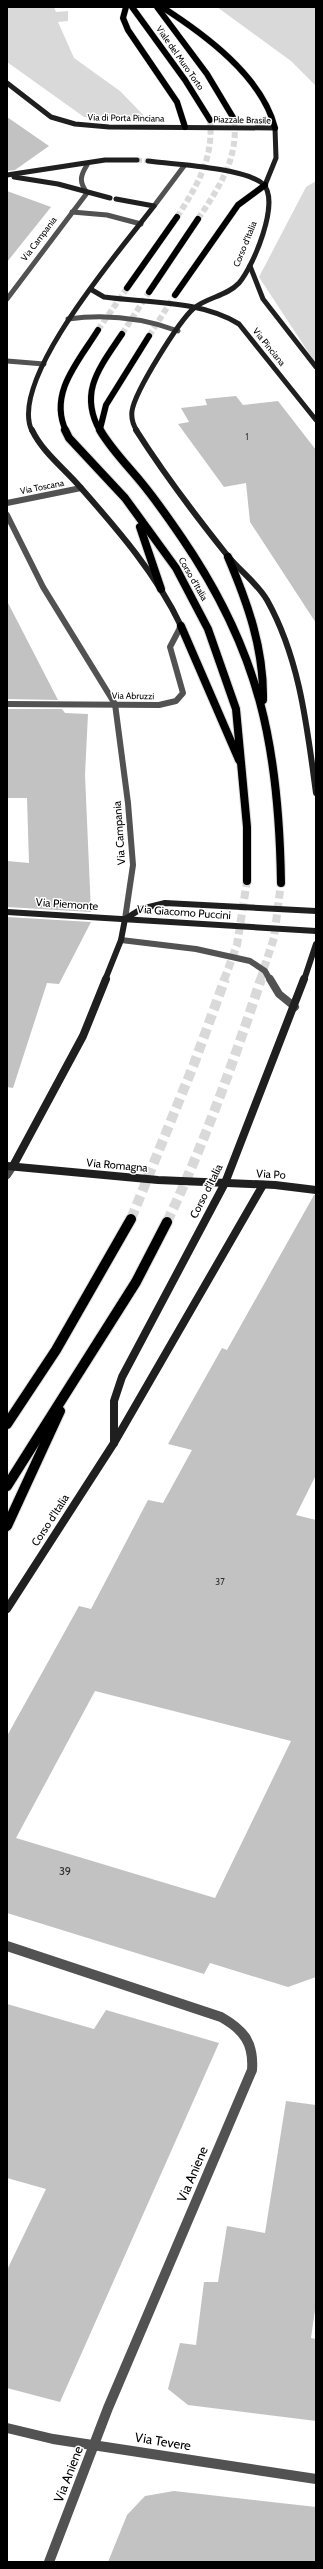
<svg xmlns="http://www.w3.org/2000/svg" width="323" height="2569" font-family="Cabin,sans-serif">
  <style>
    .green { fill: #d9d9d9 }
    .building { fill: #c2c2c2; fill-rule: evenodd }
    .lines { fill: none; stroke-linecap: round; stroke-linejoin: round }
    .secondary-tunnel { stroke: #d9d9d9; stroke-width: 5; stroke-dasharray: 5 2.5; stroke-linecap: butt }
    .primary-tunnel-far2 { stroke: #d9d9d9; stroke-width: 6; stroke-dasharray: 6 3; stroke-linecap: butt }
    .primary-tunnel-far1 { stroke: #d9d9d9; stroke-width: 8; stroke-dasharray: 8 4; stroke-linecap: butt }
    .primary-tunnel { stroke: #d9d9d9; stroke-width: 10; stroke-dasharray: 10 5; stroke-linecap: butt }
    .primary-far2-casing { stroke: #dbdbdb; stroke-width: 7 }
    .primary-far1-casing { stroke: #dbdbdb; stroke-width: 10 }
    .primary-casing { stroke: #dbdbdb; stroke-width: 12 }
    .street-far3 { stroke: #525252; stroke-width: 5 }
    .street-far2 { stroke: #525252; stroke-width: 6 }
    .street-far1 { stroke: #525252; stroke-width: 8 }
    .street { stroke: #525252; stroke-width: 10 }
    .secondary-far2 { stroke: #1f1f1f; stroke-width: 5 }
    .secondary-far1 { stroke: #1f1f1f; stroke-width: 6 }
    .secondary { stroke: #1f1f1f; stroke-width: 8 }
    .primary-far2 { stroke: #000; stroke-width: 6 }
    .primary-far1 { stroke: #000; stroke-width: 8 }
    .primary { stroke: #000; stroke-width: 10 }
    .labels { text-anchor: middle; stroke-width: 3; stroke-linejoin: round; paint-order: stroke }
    .far-street-label { font-size: 9px; fill: #000; stroke: #fff }
    .number-label { font-size: 9px; fill: #303030 }
    .street-label { font-size: 11px; fill: #000; stroke: #fff }
    .near-number-label { font-size: 11px; fill: #303030 }
    .near-street-label { font-size: 13px; fill: #000; stroke: #fff }
  </style>
  <rect width="100%" height="100%" fill="#fff"/>
  <!-- green -->
  <g class="green">
    <path d="M7,7H54L56,12L68,11V21L58,22L74,58L120,91L151,123L84,117L7,62Z"/>
    <path d="M217,7H316V86L291,61Z"/>
    <path d="M316,181V364L259,277L306,187Z"/>
  </g>
  <!-- building -->
  <g class="building">
    <path d="M7,117L49,146L15,170L7,171Z"/>
    <path d="M7,191L51,207L7,262Z"/>
    <path d="M236,396L243,405L278,401L316,450V623L250,522L246,483L224,487L178,424L189,422L181,408L207,405L205,399Z"/>
    <path d="M7,601L58,700L7,699Z"/>
    <path d="M7,709H62L65,713L88,714L85,775L91,912L7,907V861L29,863L27,798H7Z"/>
    <path d="M7,917L91,922L59,984L47,983L13,1088L7,1087Z"/>
    <path d="M314,1195H316V1475L296,1515L316,1520V1977L288,1987L210,1963L204,1974L7,1913V1736L79,1606L91,1609L148,1500L163,1503L192,1450L168,1444L222,1348L227,1350ZM95,1691L291,1741L215,1898L16,1838Z"/>
    <path d="M7,2004L94,2029L106,2010L219,2043L60,2402L7,2388V2270L46,2189L7,2178Z"/>
    <path d="M286,2101L316,2105V2303L311,2338L316,2339V2421L188,2405L168,2389L180,2343L196,2345L204,2282H218L227,2226L265,2233Z"/>
    <path d="M174,2491L316,2507V2562H108L127,2515L145,2496Z"/>
  </g>
  <g class="lines">
    <!-- secondary-tunnel -->
    <path class="secondary-tunnel" d="M137,160L148,161"/>
    <!-- primary-tunnel-far2 -->
    <g class="primary-tunnel-far2">
      <path d="M177,217C197,186 214,158 210,120"/>
      <path d="M198,219C219,187 239,159 234,119"/>
      <path d="M98,330L127,288"/>
      <path d="M122,334L149,292"/>
      <path d="M149,336L175,295"/>
    </g>
    <!-- primary-tunnel-far1 -->
    <g class="primary-tunnel-far1">
      <path d="M224,980L237,945L247,881"/>
      <path d="M260,980L274,938L281,883"/>
    </g>
    <!-- primary-tunnel -->
    <g class="primary-tunnel">
      <path d="M131,1219L194,1064L225,979"/>
      <path d="M167,1222C204,1144 234,1061 261,979"/>
    </g>
    <!-- primary-far2 casing -->
    <g class="primary-far2-casing">
      <g id="primary-far2">
        <path d="M126,7L123,18L128,30L177,102L185,127"/>
        <path d="M132,7L185,80L210,120"/>
        <path d="M157,7L207,74L234,119"/>
        <path d="M162,7C204,34 262,76 275,128"/>
        <path d="M127,288L177,217"/>
        <path d="M149,292L198,219"/>
        <path d="M175,295L238,205L265,185"/>
        <path d="M100,429L106,405L149,336"/>
        <path d="M66,431C48,393 79,361 98,330"/>
        <path d="M100,431C78,392 100,367 122,334"/>
      </g>
    </g>
    <!-- primary-far1 casing -->
    <g class="primary-far1-casing">
      <g id="primary-far1">
        <path d="M65,430L69,438L125,498L176,568L208,629L236,709L247,827V881"/>
        <path d="M100,430C111,449 127,465 141,482C156,500 169,519 182,538C260,652 279,747 281,883"/>
        <path d="M140,527L161,589"/>
        <path d="M228,557C248,604 264,649 263,700"/>
        <path d="M181,626L239,760"/>
      </g>
    </g>
    <!-- primary casing -->
    <g class="primary-casing">
      <g id="primary">
        <path d="M7,1424L56,1350L131,1219"/>
        <path d="M7,1486L136,1282L167,1222"/>
        <path d="M7,1526L60,1411"/>
      </g>
    </g>
    <!-- street-far3 -->
    <g class="street-far3">
      <path d="M154,206L184,166"/>
      <path d="M72,212L107,215L141,224"/>
      <path d="M7,299L87,193C79,182 80,176 87,165"/>
      <path d="M68,319C105,314 143,318 178,331"/>
      <path d="M7,361L44,364"/>
    </g>
    <!-- street-far2 -->
    <g class="street-far2">
      <path d="M7,503L81,488"/>
      <path d="M7,515L43,587L115,704L128,803L133,865L125,919"/>
      <path d="M7,704L159,705L176,701L183,693L170,647L181,626"/>
      <path d="M121,940L196,949L250,961L265,971L270,980"/>
    </g>
    <!-- street-far1 -->
    <g class="street-far1">
      <path d="M270,979L279,994L295,1007"/>
      <path d="M7,1175L13,1166"/>
    </g>
    <!-- street -->
    <g class="street">
      <path d="M7,1946L221,2017C244,2030 254,2043 252,2070L108,2408L49,2562"/>
      <path d="M7,2428L53,2439L316,2479"/>
    </g>
    <!-- secondary-far2 -->
    <g class="secondary-far2">
      <path d="M7,83L51,117L75,124L109,127L275,128L276,158L265,185"/>
      <path d="M7,175L105,160H137"/>
      <path d="M14,177L58,184L110,198"/>
      <path d="M250,266L263,299L316,367"/>
      <path d="M92,290L104,297C148,303 200,300 239,324L316,420"/>
      <path d="M32,431C7,380 122,248 154,206L116,199"/>
      <path d="M137,431C133,425 131,419 132,411C135,391 179,321 194,308C208,297 227,296 239,283C253,267 281,201 263,184C246,168 173,164 148,161"/>
    </g>
    <!-- secondary-far1 -->
    <g class="secondary-far1">
      <path d="M32,430C43,453 65,469 81,488C118,530 157,575 181,626"/>
      <path d="M136,430C164,474 195,515 227,555C240,571 257,583 267,600C300,659 307,727 316,793"/>
      <path d="M7,912L316,931"/>
      <path d="M125,919L141,909L165,903L316,911"/>
      <path d="M105,980L121,940L125,919"/>
      <path d="M304,980L316,944"/>
    </g>
    <!-- secondary -->
    <g class="secondary">
      <path d="M7,1166L158,1180L275,1185L316,1190"/>
      <path d="M13,1166L83,1036L106,979"/>
      <path d="M114,1443V1401L122,1377L225,1183L304,979"/>
      <path d="M7,1609L114,1443L263,1185"/>
    </g>
    <!-- primary-far2 -->
    <use href="#primary-far2" class="primary-far2"/>
    <!-- primary-far1 -->
    <use href="#primary-far1" class="primary-far1"/>
    <!-- primary -->
    <use href="#primary" class="primary"/>
  </g>
  <g class="labels">
    <!-- far-street labels -->
    <g class="far-street-label">
      <text transform="translate(180 58) rotate(55)" y="3">Viale del Muro Torto</text>
      <text transform="translate(126 118) rotate(1)" y="3">Via di Porta Pinciana</text>
      <text transform="translate(242 120) rotate(1)" y="3">Piazzale Brasile</text>
      <text transform="translate(39 239) rotate(-53)" y="3">Via Campania</text>
      <text transform="translate(245 244) rotate(-68)" y="3">Corso d'Italia</text>
      <text transform="translate(269 347) rotate(51)" y="3">Via Pinciana</text>
      <text transform="translate(42 487) rotate(-11)" y="3">Via Toscana</text>
      <text transform="translate(193 579) rotate(60)" y="3">Corso d'Italia</text>
      <text transform="translate(133 696) rotate(1)" y="3">Via Abruzzi</text>
    </g>
    <!-- number labels -->
    <g class="number-label">
      <text x="247" y="440">1</text>
      <text x="220" y="1585">37</text>
    </g>
    <!-- street labels -->
    <g class="street-label">
      <text transform="translate(119 833) rotate(-94)" y="4">Via Campania</text>
      <text transform="translate(67 904) rotate(4)" y="4">Via Piemonte</text>
      <text transform="translate(184 912) rotate(4)" y="4">Via Giacomo Puccini</text>
      <text transform="translate(117 1165) rotate(5)" y="4">Via Romagna</text>
      <text transform="translate(271 1174) rotate(3)" y="4">Via Po</text>
      <text transform="translate(206 1191) rotate(-63)" y="4">Corso d'Italia</text>
      <text transform="translate(50 1520) rotate(-57)" y="4">Corso d'Italia</text>
    </g>
    <!-- near-number labels -->
    <g class="near-number-label">
      <text x="65" y="1875">39</text>
    </g>
    <!-- near-street labels -->
    <g class="near-street-label">
      <text transform="translate(192 2174) rotate(-67)" y="5">Via Aniene</text>
      <text transform="translate(163 2441) rotate(9)" y="5">Via Tevere</text>
      <text transform="translate(68 2474) rotate(-69)" y="5">Via Aniene</text>
    </g>
  </g>
  <!-- border -->
  <rect width="323" height="2569" fill="none" stroke="#000000" stroke-width="16"/>
</svg>
